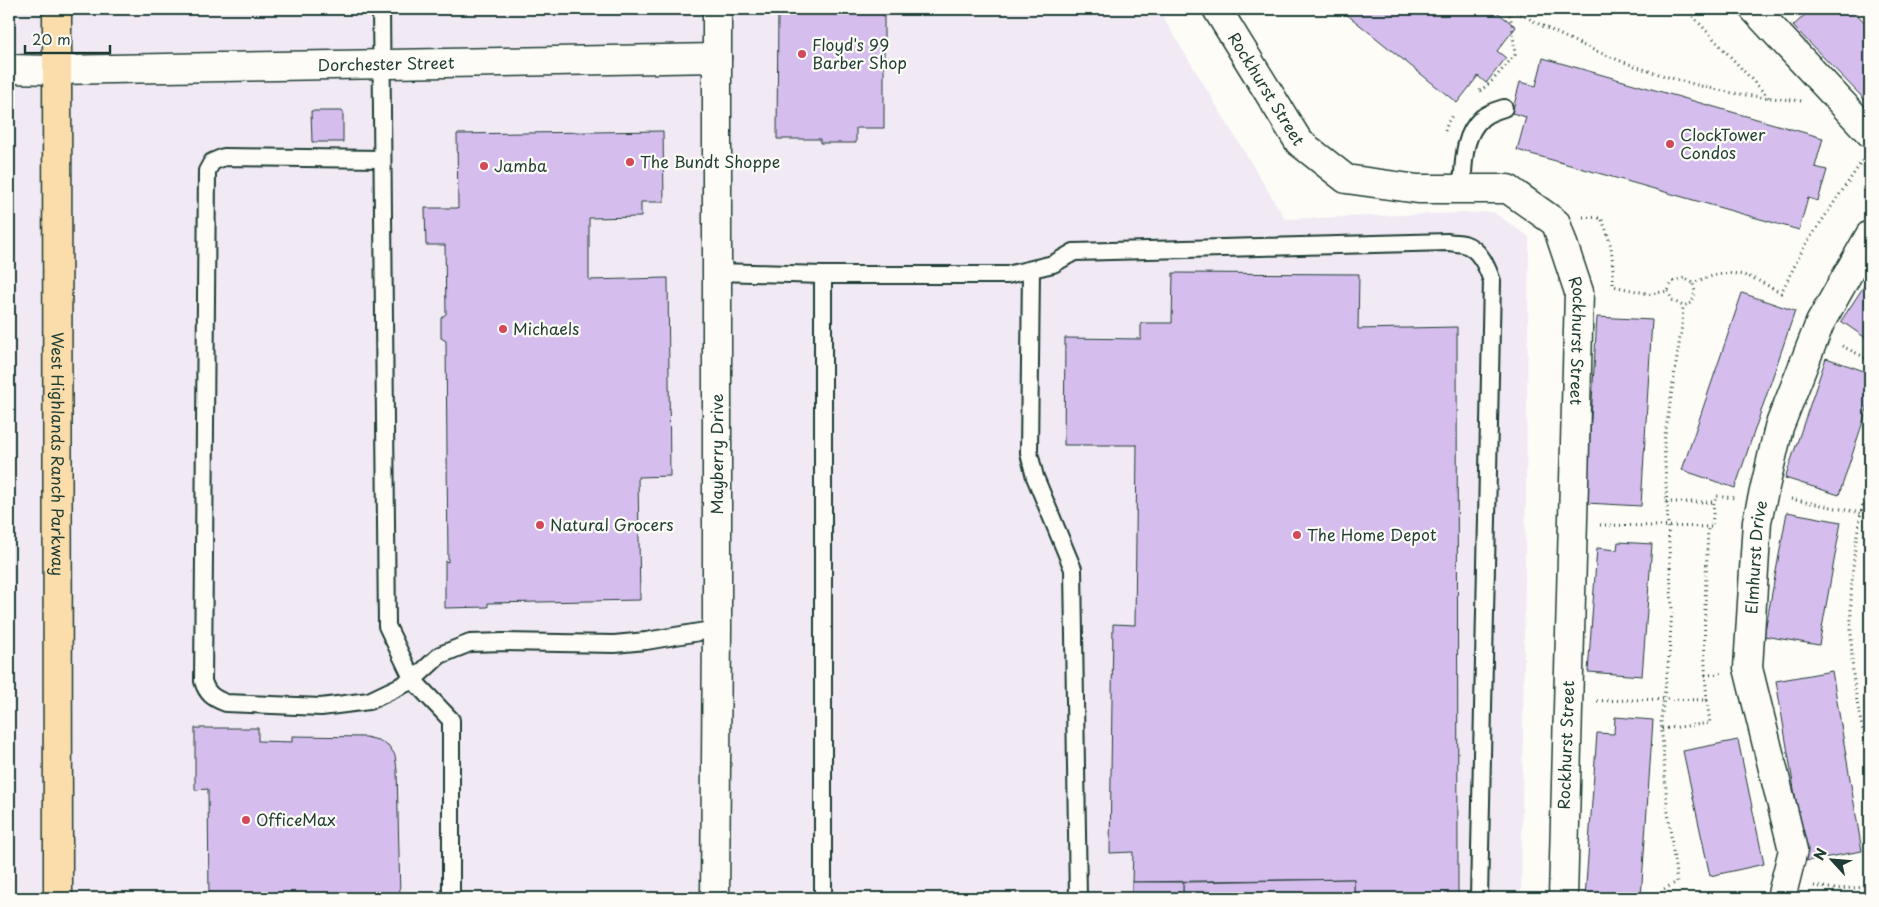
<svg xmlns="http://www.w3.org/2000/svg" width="1879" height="907" font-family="'Playpen Sans',sans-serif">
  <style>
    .built { fill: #f1e9f4 }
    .building { fill: #d5beed; stroke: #1f3d34 }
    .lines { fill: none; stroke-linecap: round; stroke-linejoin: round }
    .service-casing { stroke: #1f3d34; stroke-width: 20 }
    .minor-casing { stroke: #1f3d34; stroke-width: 31 }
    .tertiary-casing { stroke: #1f3d34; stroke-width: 31 }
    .primary-casing { stroke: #1f3d34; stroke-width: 31 }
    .path { stroke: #1f3d34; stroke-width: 3; stroke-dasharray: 1 4; stroke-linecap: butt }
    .service { stroke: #fdfcf7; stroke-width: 16 }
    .minor { stroke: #fdfcf7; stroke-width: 28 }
    .tertiary { stroke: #fdfcf7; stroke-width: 28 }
    .primary { stroke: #faddab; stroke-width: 28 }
    .poi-dot { fill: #d1495b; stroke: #fdfcf7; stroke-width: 2 }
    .labels { text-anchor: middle; stroke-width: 4.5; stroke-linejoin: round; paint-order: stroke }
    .poi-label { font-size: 16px; fill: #1f3d34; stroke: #fdfcf7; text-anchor: start }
    .street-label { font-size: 16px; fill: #1f3d34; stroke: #fdfcf7 }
  </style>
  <rect width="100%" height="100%" fill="#fdfcf7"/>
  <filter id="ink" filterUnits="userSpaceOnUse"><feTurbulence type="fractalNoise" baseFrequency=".02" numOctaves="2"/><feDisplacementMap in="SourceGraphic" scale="10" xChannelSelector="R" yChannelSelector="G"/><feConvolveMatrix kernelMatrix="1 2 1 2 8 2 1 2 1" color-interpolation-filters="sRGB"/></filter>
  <g filter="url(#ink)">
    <!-- built -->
    <path class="built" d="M9,9H1158L1285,219L1493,212L1529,237L1521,898H9Z"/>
    <!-- building -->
    <g class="building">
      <path d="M778,9H884V128H856V143H820V139H777Z"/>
      <path d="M1340,9H1493L1516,27L1497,51L1506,58L1486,83L1478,76L1457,103Z"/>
      <path d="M1811,9H1852L1870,28V105L1793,26Z"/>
      <path d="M1543,58L1823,138L1815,167L1827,170L1818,201L1808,198L1799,230L1517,150L1526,117L1512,113L1520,82L1536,86Z"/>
      <path d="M311,111H343V142H312Z"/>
      <path d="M663,131L664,202H641V217L589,218V280L668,278L670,476L638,477L640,600L488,603V607L445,608V561L448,562L446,341L441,338V318L446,314L445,245H426L425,208H458L457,134Z"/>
      <path d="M1173,273L1359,274L1358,329L1457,327L1458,898H1354V879L1132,882L1133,852L1110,853L1113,624L1135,625L1137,445H1064L1065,338L1141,339V323H1172Z"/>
      <path d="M1870,277V341L1841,321Z"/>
      <path d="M1742,293L1795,311L1735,488L1682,470Z"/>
      <path d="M1597,317L1652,320L1641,506L1586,503Z"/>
      <path d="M1826,358L1870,373V400L1839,495L1785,478Z"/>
      <path d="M1787,512L1841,522L1819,645L1764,636Z"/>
      <path d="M1618,542L1652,544L1642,676L1588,672L1597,548L1617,550Z"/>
      <path d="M1832,671L1862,851L1806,861L1776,681Z"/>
      <path d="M1615,717L1653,720L1641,898H1585L1597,733L1614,734Z"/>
      <path d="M195,728H258V741L292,742V736L366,737L378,740L388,745L395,755L397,770L400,898H209L208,789L195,790Z"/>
      <path d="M1738,740L1764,864L1710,876L1683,751Z"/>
      <path d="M1354,879V898H1183V882Z"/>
      <rect x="1132" y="882" width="51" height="16"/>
    </g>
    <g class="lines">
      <!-- service casing -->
      <g class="service-casing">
        <g id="service">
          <path d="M381,9L387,626L413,680L451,720V898"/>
          <path d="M381,159L224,157L212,162L207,171L203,681C207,694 213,698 226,703L321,707L369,701L413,680L440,655L470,643L504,642L614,644L646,641L717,629"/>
          <path d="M1462,189C1464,164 1462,136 1482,118C1488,113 1497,110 1504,108"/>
          <path d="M1031,270L1029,453L1035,477L1073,569L1078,898"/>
          <path d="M717,272L823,275H1007L1053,264L1074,252L1448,242C1453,243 1459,243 1464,244C1480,249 1487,267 1492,281L1479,898"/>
          <path d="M823,898V275"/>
        </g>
      </g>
      <!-- minor casing -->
      <g class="minor-casing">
        <g id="minor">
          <path id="s1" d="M1217,9L1299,142L1346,179L1418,189H1508L1556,223L1579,292L1563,898"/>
          <path d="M1754,9L1870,133"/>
          <path id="s2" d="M56,70L717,58"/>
          <path d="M715,898L717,629V9"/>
          <path id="s3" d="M1781,898L1793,850L1748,668L1757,521L1779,427L1820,323L1870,235"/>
        </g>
      </g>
      <!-- tertiary casing -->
      <g class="tertiary-casing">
        <path id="tertiary" d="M9,69L56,70"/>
      </g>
      <!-- primary casing -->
      <g class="primary-casing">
        <g id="primary">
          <path id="s4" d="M57,9L58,898"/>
        </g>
      </g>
      <!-- path -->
      <g class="path">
        <path d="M1512,9C1576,46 1643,73 1714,89C1743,96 1773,98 1802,101"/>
        <path d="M1686,9L1769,98"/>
        <path d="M1480,91L1493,80L1515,55L1512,24L1508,9"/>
        <path d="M1445,131L1448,122L1453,114"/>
        <path d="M1583,217L1601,218C1613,244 1613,258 1613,286L1650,294L1668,291L1672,282L1684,278L1693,283C1733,266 1746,273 1781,293L1804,247L1863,160L1861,159"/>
        <path d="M1668,291L1672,300L1683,306L1692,303L1695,292L1693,283"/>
        <path d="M1842,346L1870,360"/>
        <path d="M1870,471C1866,485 1864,499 1861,513C1850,565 1849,619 1853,673C1856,704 1864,734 1870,764"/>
        <path d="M1791,499L1861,513"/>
        <path d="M1666,502H1714L1717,496L1735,498"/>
        <path d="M1600,525L1712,527L1714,502"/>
        <path d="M1705,675L1722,674"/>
        <path d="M1597,701L1663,699L1707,700C1702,642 1706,585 1708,527"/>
        <path d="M1662,729L1710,723L1707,701"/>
        <path d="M1814,886L1836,889L1870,887"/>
        <path d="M1668,898L1664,889L1677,882L1667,804L1661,721L1669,658L1672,609L1664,442L1682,325L1683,306"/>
      </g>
      <!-- service -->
      <use href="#service" class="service"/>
      <!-- minor -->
      <use href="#minor" class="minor"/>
      <!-- tertiary -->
      <use href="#tertiary" class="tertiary"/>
      <!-- primary -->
      <use href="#primary" class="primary"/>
    </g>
  </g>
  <!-- markers -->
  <g class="poi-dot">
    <circle cx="802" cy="54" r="5"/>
    <circle cx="1670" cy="144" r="5"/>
    <circle cx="630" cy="162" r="5"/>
    <circle cx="484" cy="166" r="5"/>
    <circle cx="503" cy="329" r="5"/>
    <circle cx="540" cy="525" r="5"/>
    <circle cx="1297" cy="535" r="5"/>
    <circle cx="246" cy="820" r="5"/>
  </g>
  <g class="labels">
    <!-- poi labels -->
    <g class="poi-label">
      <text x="812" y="51">Floyd's 99<tspan x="812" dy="18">Barber Shop</tspan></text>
      <text x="1680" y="141">ClockTower<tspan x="1680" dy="18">Condos</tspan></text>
      <text x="640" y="168">The Bundt Shoppe</text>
      <text x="494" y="172">Jamba</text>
      <text x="513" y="335">Michaels</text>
      <text x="550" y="531">Natural Grocers</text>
      <text x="1307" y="541">The Home Depot</text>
      <text x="256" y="826">OfficeMax</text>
    </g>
    <!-- street labels -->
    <g class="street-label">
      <text dy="6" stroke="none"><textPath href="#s2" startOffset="330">Dorchester Street</textPath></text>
      <text dy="6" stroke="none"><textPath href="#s1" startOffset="94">Rockhurst Street</textPath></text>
      <text dy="6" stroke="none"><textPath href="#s1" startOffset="559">Rockhurst Street</textPath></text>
      <text dy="6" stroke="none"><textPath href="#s4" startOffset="445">West Highlands Ranch Parkway</textPath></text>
      <text transform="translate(717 454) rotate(-90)" y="6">Mayberry Drive</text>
      <text dy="6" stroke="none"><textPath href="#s3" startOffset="348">Elmhurst Drive</textPath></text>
      <text transform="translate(1566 745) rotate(-88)" y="6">Rockhurst Street</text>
    </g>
  </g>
  <!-- margin -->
  <rect width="1879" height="907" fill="none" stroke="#fdfcf7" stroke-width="30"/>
  <rect x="15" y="15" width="1849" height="877" fill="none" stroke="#1f3d34" stroke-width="2" filter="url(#ink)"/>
  <!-- north arrow -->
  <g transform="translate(1832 860) rotate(296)" stroke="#fdfcf7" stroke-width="4" paint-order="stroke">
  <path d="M0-4L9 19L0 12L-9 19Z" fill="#1f3d34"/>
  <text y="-8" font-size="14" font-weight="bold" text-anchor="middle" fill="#1f3d34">N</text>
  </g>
  <!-- scale -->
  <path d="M25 45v8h85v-8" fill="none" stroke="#1f3d34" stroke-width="2.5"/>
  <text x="32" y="45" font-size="15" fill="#1f3d34" stroke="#fdfcf7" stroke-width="4" paint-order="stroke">20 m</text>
</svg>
